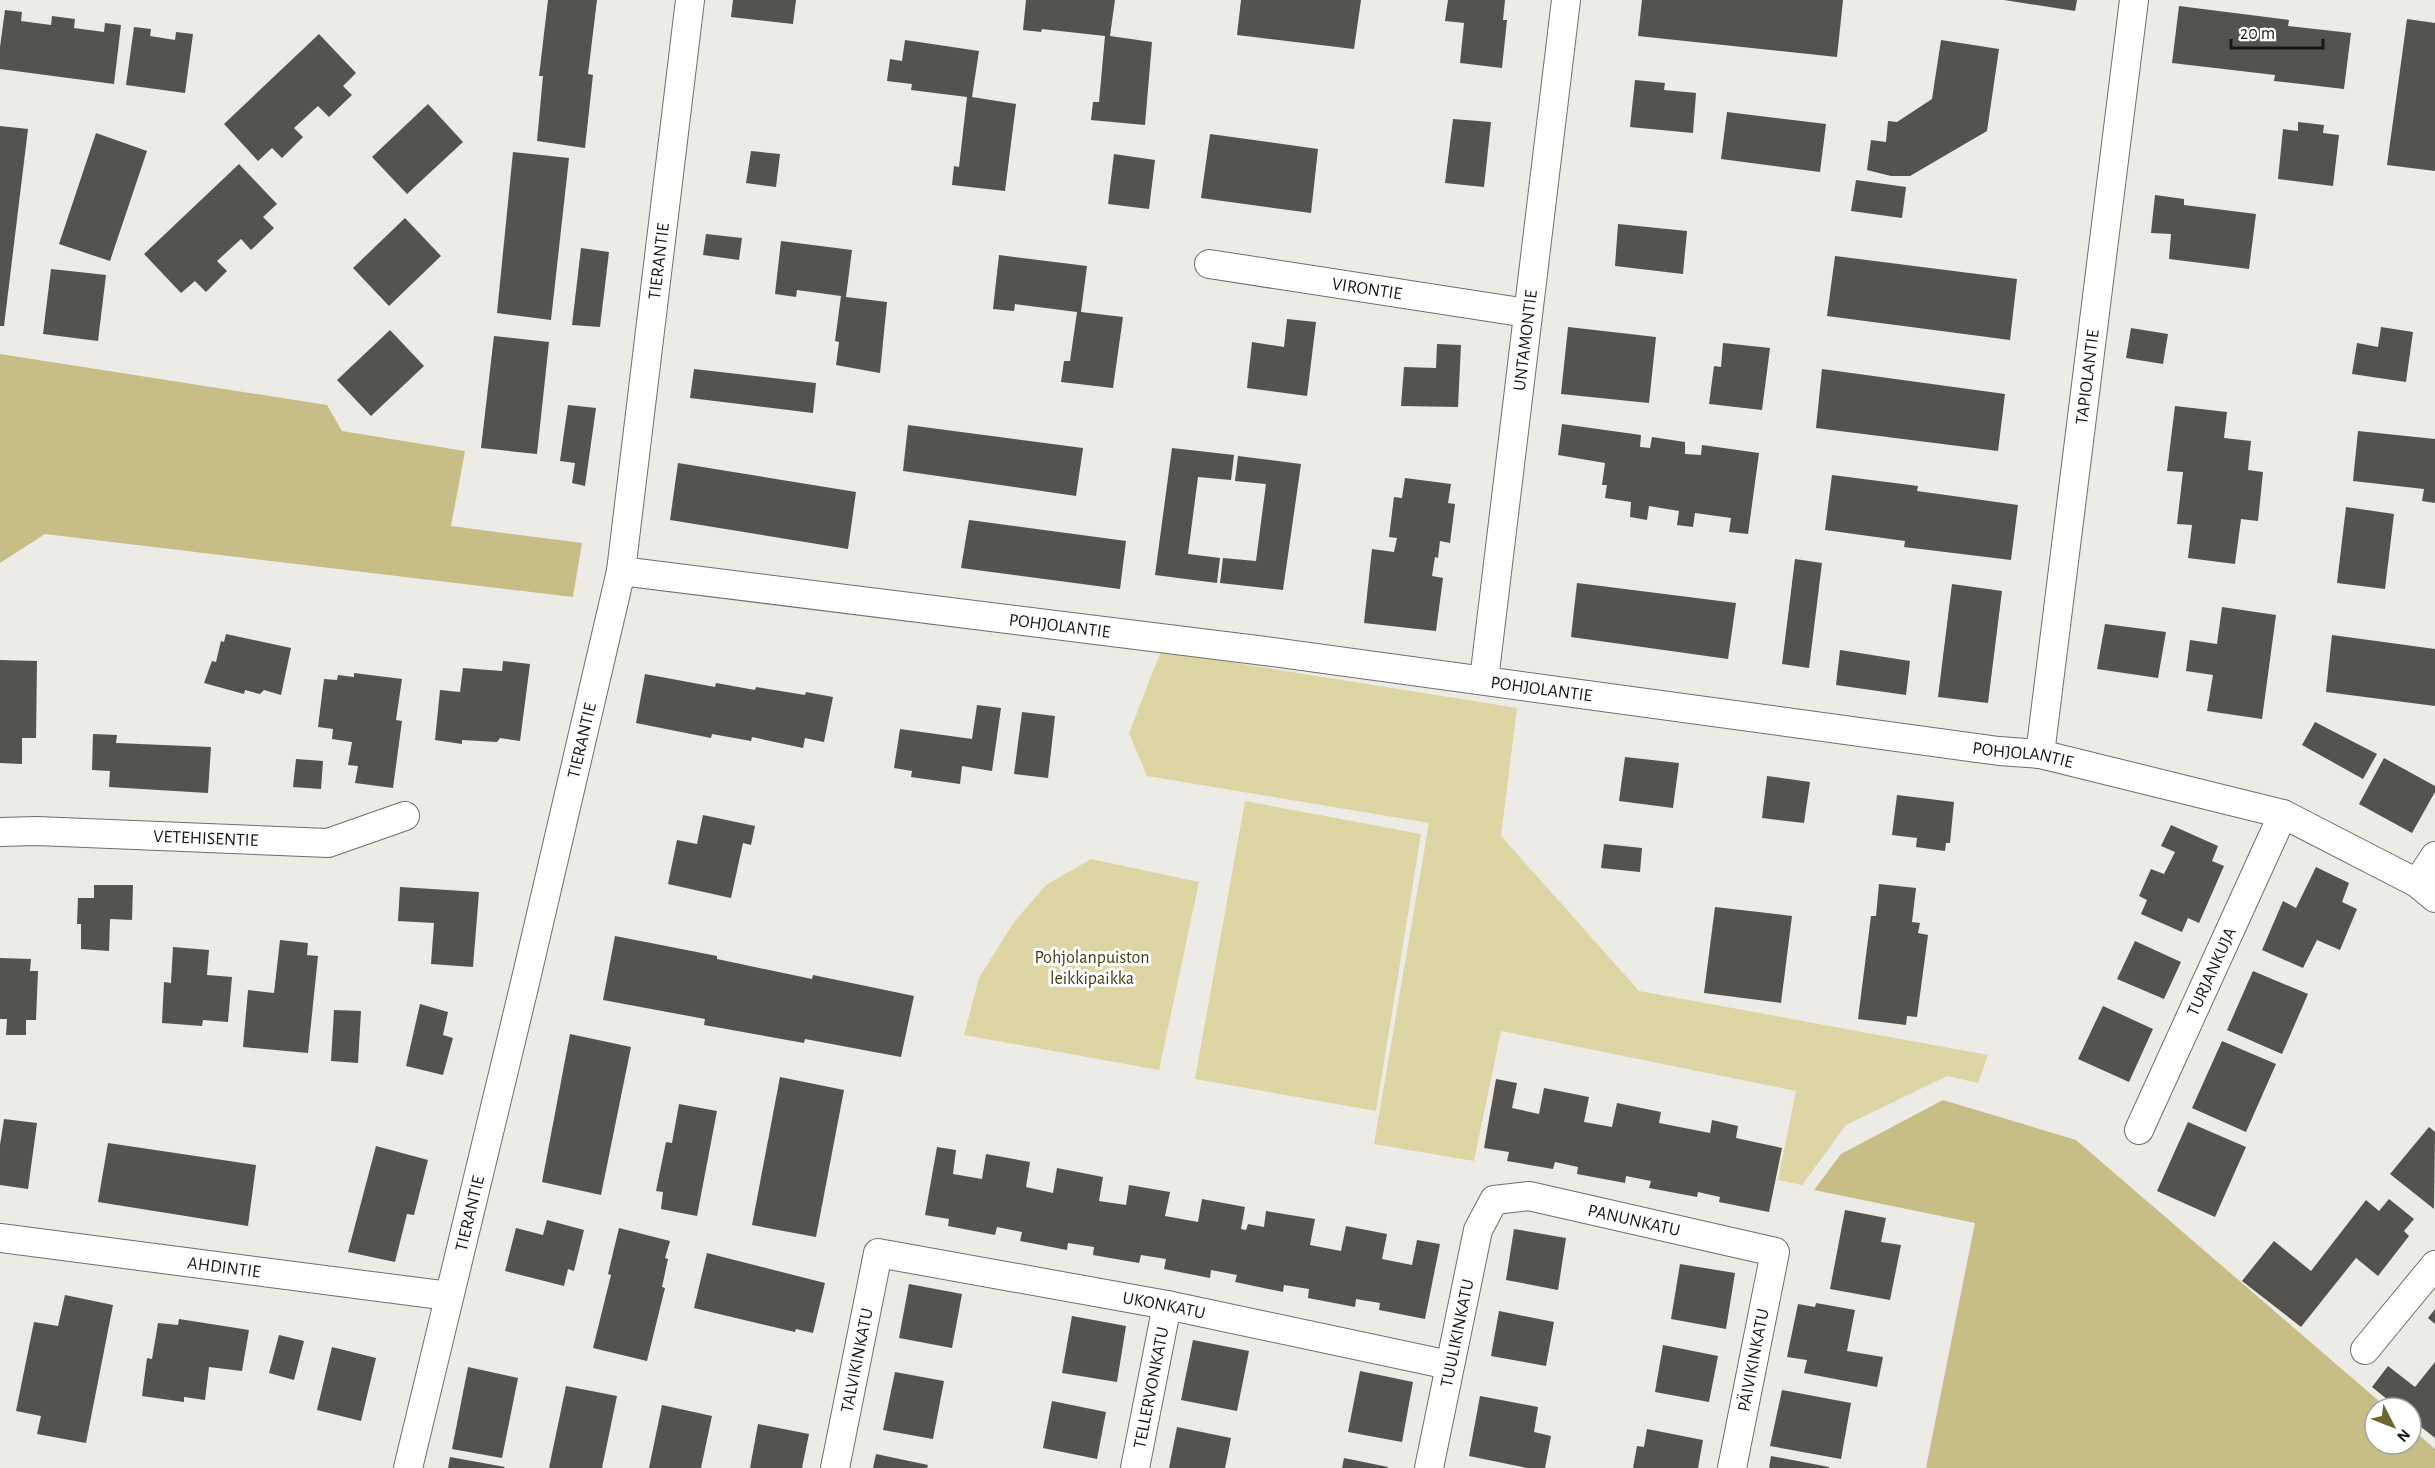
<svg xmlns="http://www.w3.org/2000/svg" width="2435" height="1468" font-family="'Alegreya Sans',sans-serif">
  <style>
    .green { fill: #ddd5a3 }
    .forest { fill: #c7be87 }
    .building { fill: #54534e }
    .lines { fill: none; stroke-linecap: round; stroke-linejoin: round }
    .street-casing { stroke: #6f6e69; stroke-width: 30 }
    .street { stroke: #fff; stroke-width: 28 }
    .labels { text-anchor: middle; stroke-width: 6; stroke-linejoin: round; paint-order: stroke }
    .street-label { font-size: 18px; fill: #191816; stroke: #fff }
    .park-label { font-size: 18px; fill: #423b0f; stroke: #fff }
  </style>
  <rect width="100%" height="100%" fill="#ecebe5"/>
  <!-- green -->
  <g class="green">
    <path d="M1161,651L1517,708L1501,836L1639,991L1988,1055L1978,1083L1947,1076L1846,1125L1802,1185L1778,1180L1796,1091L1501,1031L1474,1161L1374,1144L1429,823L1147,776L1129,733Z"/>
    <path d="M1245,801L1421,834L1376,1111L1195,1079Z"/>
    <path d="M1091,859L1199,882L1159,1070L964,1035L979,978L1014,922L1046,885Z"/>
  </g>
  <!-- forest -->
  <g class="forest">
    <path d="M0,354L327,405L342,431L465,451L451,526L582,543L573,597L45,534L0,563Z"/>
    <path d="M1943,1100L2076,1140L2387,1408H2375V1444H2411V1428L2435,1449V1468H1926L1975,1223L1814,1190L1841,1154Z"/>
  </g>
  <!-- building -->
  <g class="building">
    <path d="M548,0H597L588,74L593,75L585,148L537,141L543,76H539Z"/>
    <path d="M733,0H796L793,24L731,17Z"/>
    <path d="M1026,0H1115L1110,36L1152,42L1145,125L1091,120L1093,102H1099L1105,36L1042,29L1041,32L1023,30Z"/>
    <path d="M1241,0H1361L1354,49L1237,35Z"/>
    <path d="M1448,0H1505L1503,20H1507L1502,68L1460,63L1464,23L1445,21Z"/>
    <path d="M1642,0H1843L1837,57L1638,36Z"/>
    <path d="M2004,0H2077L2075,11Z"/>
    <path d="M2179,6L2289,20L2288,26L2351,33L2344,89L2274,81L2275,75L2172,63Z"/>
    <path d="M5,10L22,12L21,21L51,25L52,16L75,19L74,28L104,32L105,23L121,25L114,84L0,69V47Z"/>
    <path d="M2407,19L2435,23V171L2387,165Z"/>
    <path d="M134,27L151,29L150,36L175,40L176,32L193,34L185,93L126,85Z"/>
    <path d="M319,34L356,73L343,86L352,95L329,117L318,106L294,128L303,137L282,158L272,148L258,161L224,124Z"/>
    <path d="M905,40L979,51L972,97L1016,104L1005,191L952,185L954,166L959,167L967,97L911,90L912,84L887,81L890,59L902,61Z"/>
    <path d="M1941,40L1999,49L1987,131L1910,176H1891L1867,170L1871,140L1886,142L1888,121L1897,122L1932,99Z"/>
    <path d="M1635,80L1665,83L1664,90L1696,93L1693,133L1630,127Z"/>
    <path d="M428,104L463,142L407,194L372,157Z"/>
    <path d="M1727,112L1826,124L1820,172L1721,159Z"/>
    <path d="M1453,119L1491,122L1484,187L1445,183Z"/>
    <path d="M2298,122L2324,125L2323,133L2339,135L2333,186L2278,179L2283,129L2298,131Z"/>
    <path d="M0,126L28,129L4,326H0Z"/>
    <path d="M96,133L147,151L110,261L59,244Z"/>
    <path d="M1210,134L1318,149L1311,213L1201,198Z"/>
    <path d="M751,151L780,154L776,187L746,183Z"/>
    <path d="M513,152L569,158L551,320L497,313Z"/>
    <path d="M1114,154L1155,160L1149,209L1108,204Z"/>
    <path d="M239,164L277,204L263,217L274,228L251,250L241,239L217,261L227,271L206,292L195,281L181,293L144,254Z"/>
    <path d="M1856,180L1906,187L1902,218L1851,211Z"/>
    <path d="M2155,195L2184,199V205L2256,214L2249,269L2169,259L2171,234L2151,233Z"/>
    <path d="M405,218L441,256L389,306L353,268Z"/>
    <path d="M1618,224L1687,231L1683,274L1615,266Z"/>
    <path d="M706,234L742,238L739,260L703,255Z"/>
    <path d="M781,241L852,250L846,297L887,302L880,373L836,365L839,342L835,341L841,296L797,290L796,297L775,294Z"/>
    <path d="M581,248L609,252L600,327L572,325Z"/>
    <path d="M999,255L1087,266L1081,312L1123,317L1113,388L1061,382L1064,361H1070L1077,312L1015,304L1014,311L993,309Z"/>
    <path d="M1835,256L2017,279L2010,340L1827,316Z"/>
    <path d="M51,269L106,275L98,341L43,334Z"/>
    <path d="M1287,319L1316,322L1307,396L1247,388L1252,342L1284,347Z"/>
    <path d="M1568,327L1656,337L1649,403L1561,394Z"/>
    <path d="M2381,327L2413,332L2406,382L2352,374L2357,343L2378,347Z"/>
    <path d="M2131,328L2168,334L2163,364L2126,358Z"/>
    <path d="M390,330L424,366L371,416L337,380Z"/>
    <path d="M494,336L549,342L537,454L481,448Z"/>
    <path d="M1723,343L1770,348L1762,410L1709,404L1714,366L1721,367Z"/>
    <path d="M1437,344L1461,345L1458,407L1401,406L1404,367L1436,368Z"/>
    <path d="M694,369L816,383L813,413L690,398Z"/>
    <path d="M1822,369L2005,394L1998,451L1816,428Z"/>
    <path d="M568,405L596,408L585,486L572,483L575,463L560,461Z"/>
    <path d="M2175,406L2227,412L2224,438L2251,441L2248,470L2263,472L2258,521L2241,519L2235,564L2188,558L2192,525L2177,524L2183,472L2167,471Z"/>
    <path d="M1562,424L1641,435L1640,447L1650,448L1652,437L1685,442V454L1701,455L1702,445L1759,453L1748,534L1729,532L1731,518L1695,513L1693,527L1677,525L1679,511L1649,506L1647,520L1630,517L1631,502L1605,498L1607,485H1602L1605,463L1558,455Z"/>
    <path d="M908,425L1083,448L1076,496L903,471Z"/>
    <path d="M2358,431L2435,439V503L2422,501L2424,489L2353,481Z"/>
    <path d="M1172,448L1234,455L1231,480L1198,477L1188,554L1220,558L1217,583L1155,575Z"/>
    <path d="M1238,456L1301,464L1283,590L1220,583L1223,558L1256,561L1266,484L1235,481Z"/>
    <path d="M678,463L856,492L848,549L670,520Z"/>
    <path d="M1832,475L1918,486L1917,491L2018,505L2011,560L1904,547L1905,541L1825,530Z"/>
    <path d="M1405,478L1451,484L1448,503L1455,504L1450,543L1440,541L1438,558L1435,557L1432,576L1443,578L1436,631L1364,623L1372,549L1394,552L1397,538L1389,537L1394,497L1402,498Z"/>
    <path d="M2346,507L2394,514L2385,589L2337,583Z"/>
    <path d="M969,520L1126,541L1120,589L961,568Z"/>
    <path d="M1795,559L1822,563L1809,668L1782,664Z"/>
    <path d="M1577,583L1736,603L1728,659L1571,637Z"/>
    <path d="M1952,584L2002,591L1988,703L1938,697Z"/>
    <path d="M2222,607L2276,615L2262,719L2207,711L2213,675L2186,671L2190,640L2217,644Z"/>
    <path d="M2105,624L2166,632L2158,678L2097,669Z"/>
    <path d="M226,634L291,648L281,695L264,690L260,694L245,690L244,694L204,683L212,661L216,662L221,641L224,642Z"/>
    <path d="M2332,635L2435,649V706L2326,692Z"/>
    <path d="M1840,650L1910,661L1906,695L1836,685Z"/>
    <path d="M0,660L37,661L36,738H22V764L0,763Z"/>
    <path d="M503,661L530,664L520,741L500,738L497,742L462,740V744L435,740L440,690L460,692L463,668L502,671Z"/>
    <path d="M354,673L402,679L396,720L402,721L393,788L355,783L358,766L348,765L352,742L332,739L333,729L318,727L324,679L337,680L338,675L354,677Z"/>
    <path d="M645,674L715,687L716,683L755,690L756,687L805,695L806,692L833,697L824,742L805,738L803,748L752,737L751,741L712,734L711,738L636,723Z"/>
    <path d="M977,705L1001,708L992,771L962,766L960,784L911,777L912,771L894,768L900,729L972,739Z"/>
    <path d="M1022,712L1055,716L1048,778L1014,774Z"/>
    <path d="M2315,722L2377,754L2363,779L2302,745Z"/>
    <path d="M93,734L117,735L116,743L211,747L208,793L109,787L110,771L92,770Z"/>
    <path d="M1625,757L1679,763L1673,808L1619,801Z"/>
    <path d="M2384,758L2435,786V792L2412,833L2359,804Z"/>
    <path d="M296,759L323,761L321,789L293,787Z"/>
    <path d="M1767,776L1810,782L1804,823L1762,818Z"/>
    <path d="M1897,795L1954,802L1950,843H1946L1945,851L1916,847L1917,838L1892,835Z"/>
    <path d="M703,815L755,826L751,845L743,843L731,898L668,884L677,840L697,844Z"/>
    <path d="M2171,825L2218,846L2212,861L2224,866L2199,923L2188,918L2182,932L2141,914L2147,900L2139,896L2151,869L2164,874L2175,852L2161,846Z"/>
    <path d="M1604,844L1642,848L1640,872L1601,868Z"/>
    <path d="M2316,867L2349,883L2342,902L2357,909L2340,950L2317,940L2303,968L2262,950L2283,901L2296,908Z"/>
    <path d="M1879,884L1916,888L1912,922L1920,923L1918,933L1928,935L1917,1017L1907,1016L1906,1025L1858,1019L1871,916H1876Z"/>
    <path d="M94,885H133L132,920L110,919L109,951L81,949V924H77L78,898H94Z"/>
    <path d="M400,887L479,892L473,967L431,964L434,923L398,921Z"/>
    <path d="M1715,907L1792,916L1781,1003L1704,993Z"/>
    <path d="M615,936L717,956V959L812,979L813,975L914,996L901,1057L805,1039L804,1043L704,1025L705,1019L603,1000Z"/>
    <path d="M280,940L308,943L307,955L318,956L308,1053L243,1047L248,990L274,993Z"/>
    <path d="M2135,941L2181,962L2164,999L2117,979Z"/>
    <path d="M173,947L209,950L207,975L232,977L228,1022L203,1020L202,1026L162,1023L164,982L171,983Z"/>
    <path d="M0,958L31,959L30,971H38L36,1020H26V1035H6L7,1019H0Z"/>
    <path d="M2253,971L2308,994L2282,1054L2227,1030Z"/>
    <path d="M420,1004L448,1012L443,1035L453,1038L443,1075L406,1066Z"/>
    <path d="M2103,1006L2153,1029L2129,1082L2078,1059Z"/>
    <path d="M334,1010L361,1011L358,1063L331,1061Z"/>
    <path d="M570,1034L631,1047L601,1195L542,1182Z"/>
    <path d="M2222,1041L2276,1064L2246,1132L2192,1108Z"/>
    <path d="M780,1077L844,1090L816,1237L752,1225Z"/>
    <path d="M1496,1079L1517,1083L1512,1108L1539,1114L1544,1088L1589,1097L1584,1122L1612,1127L1617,1103L1661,1112L1659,1123L1710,1133L1712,1120L1738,1126L1736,1138L1782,1148L1769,1212L1719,1202L1720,1197L1698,1192L1697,1197L1649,1188L1651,1181L1626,1176L1625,1183L1577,1174L1578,1167L1555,1162L1553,1169L1507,1161L1509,1152L1484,1148Z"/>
    <path d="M679,1104L717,1111L697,1216L661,1209L663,1192L656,1191L666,1142L672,1143Z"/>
    <path d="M4,1119L37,1123L28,1189L0,1185V1145Z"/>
    <path d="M2188,1122L2246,1147L2215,1217L2157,1191Z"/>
    <path d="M2429,1127L2435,1132L2434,1209L2390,1174Z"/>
    <path d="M108,1143L256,1165L248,1226L98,1202Z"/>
    <path d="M376,1146L428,1160L414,1215L407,1214L395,1262L348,1252Z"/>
    <path d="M937,1147L956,1150L953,1174L982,1179L986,1154L1030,1162L1026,1187L1053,1193L1057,1168L1103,1177L1099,1201L1126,1205L1129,1185L1170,1192L1165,1216L1198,1222L1202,1199L1245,1207L1241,1229L1246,1230L1248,1224L1264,1227L1266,1211L1315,1219L1310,1245L1341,1251L1346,1226L1387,1234L1382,1259L1412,1265L1417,1240L1440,1244L1425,1319L1379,1310L1380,1303L1356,1299L1355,1307L1308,1298L1309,1289L1284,1285L1283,1292L1235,1282L1237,1275L1211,1270L1210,1278L1164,1269L1166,1259L1141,1255L1139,1263L1093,1255L1094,1247L1068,1243L1067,1250L1020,1241L1022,1232L997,1227L995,1235L948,1226L949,1219L925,1215Z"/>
    <path d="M2389,1199L2414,1219L2404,1231L2409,1236L2378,1276L2356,1258L2301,1327L2242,1281L2274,1241L2311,1271L2366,1200L2379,1211Z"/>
    <path d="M1845,1210L1886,1218L1881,1242L1901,1245L1890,1300L1830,1289Z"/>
    <path d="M547,1220L584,1230L574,1271L568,1269L564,1286L505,1271L516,1228L543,1235Z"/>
    <path d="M619,1228L670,1241L665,1258L668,1259L662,1287L665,1288L647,1361L593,1348L611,1275L608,1274Z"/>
    <path d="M1514,1229L1566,1238L1558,1290L1506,1280Z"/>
    <path d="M707,1253L825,1283L813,1333L796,1329L795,1332L694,1308Z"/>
    <path d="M1680,1264L1735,1273L1726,1329L1671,1319Z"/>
    <path d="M909,1284L962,1294L952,1348L899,1338Z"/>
    <path d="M65,1295L113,1305L86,1443L37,1434L41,1416L16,1411L34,1322L58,1326Z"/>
    <path d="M1816,1303L1855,1310L1847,1351L1883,1357L1877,1387L1804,1373L1807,1360L1787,1357L1798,1304L1815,1307Z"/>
    <path d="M2435,1309V1324L2428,1318Z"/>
    <path d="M1499,1311L1554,1322L1546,1366L1491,1356Z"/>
    <path d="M1072,1316L1126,1326L1117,1382L1062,1373Z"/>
    <path d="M179,1319L249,1330L242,1371L209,1367L205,1400L184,1397V1402L142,1396L147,1358L152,1359L158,1323L178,1325Z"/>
    <path d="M279,1335L304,1341L294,1380L269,1373Z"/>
    <path d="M1193,1340L1249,1351L1237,1411L1181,1400Z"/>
    <path d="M1663,1345L1718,1356L1709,1402L1655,1392Z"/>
    <path d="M332,1347L376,1358L361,1421L317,1410Z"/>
    <path d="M2435,1362V1438L2411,1419V1408H2398L2372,1387L2388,1366L2415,1387Z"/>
    <path d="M468,1367L518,1378L502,1458L452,1449Z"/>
    <path d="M1360,1371L1413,1382L1402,1442L1348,1432Z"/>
    <path d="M895,1372L944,1381L933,1439L883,1430Z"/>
    <path d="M566,1386L617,1396L602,1468H549Z"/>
    <path d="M1782,1390L1851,1403L1841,1459L1770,1446Z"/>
    <path d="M1480,1396L1538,1407L1534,1432L1551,1436L1545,1468H1527L1469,1456Z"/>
    <path d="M1052,1401L1106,1412L1097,1459L1043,1448Z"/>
    <path d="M662,1405L712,1416L701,1468H649Z"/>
    <path d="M758,1424L809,1434L802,1468H750Z"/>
    <path d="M1177,1427L1231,1438L1225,1468H1169Z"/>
    <path d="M1647,1429L1703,1440L1698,1468H1633L1637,1446L1644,1447Z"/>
    <path d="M876,1454L928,1465L927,1468H873Z"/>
    <path d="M1771,1456L1829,1467V1468H1769Z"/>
    <path d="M450,1457L505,1467L504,1468H448Z"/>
    <path d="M1344,1458L1388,1467V1468H1342Z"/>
  </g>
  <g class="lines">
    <!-- street casing -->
    <g class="street-casing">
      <g id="street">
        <path id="s1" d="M1209,264L1527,313"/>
        <path id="s2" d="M621,571L1265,651L1999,751L2040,754L2283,814L2417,883L2435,898"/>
        <path id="s3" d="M1484,680L1566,0"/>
        <path id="s4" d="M2040,754L2134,0"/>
        <path id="s5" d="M0,832L37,831L328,843L405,816"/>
        <path d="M2417,883L2435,856"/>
        <path id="s6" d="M2139,1130L2283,814"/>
        <path id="s7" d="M0,1238L449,1296"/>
        <path d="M2365,1350L2435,1265"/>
        <path id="s8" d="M408,1468L525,983L621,571L690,0"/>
        <path id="s9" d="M835,1468L878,1253L1167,1305L1449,1365"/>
        <path id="s10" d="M1135,1468L1167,1305"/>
        <path id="s11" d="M1429,1468L1478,1230L1494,1200L1529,1196L1775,1252L1732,1468"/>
      </g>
    </g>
    <!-- street -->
    <use href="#street" class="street"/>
  </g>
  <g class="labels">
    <!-- street labels -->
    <g class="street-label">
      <text dy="6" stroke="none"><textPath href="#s8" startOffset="1234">TIERANTIE</textPath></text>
      <text dy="6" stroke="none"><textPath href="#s1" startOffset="160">VIRONTIE</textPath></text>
      <text dy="6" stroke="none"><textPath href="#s3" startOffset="342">UNTAMONTIE</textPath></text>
      <text dy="6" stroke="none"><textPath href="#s4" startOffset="380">TAPIOLANTIE</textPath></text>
      <text dy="6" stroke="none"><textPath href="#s2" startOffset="442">POHJOLANTIE</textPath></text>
      <text dy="6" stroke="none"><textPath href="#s2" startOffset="928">POHJOLANTIE</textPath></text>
      <text dy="6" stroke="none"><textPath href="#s8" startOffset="748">TIERANTIE</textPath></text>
      <text dy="6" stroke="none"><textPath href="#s2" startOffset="1414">POHJOLANTIE</textPath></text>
      <text dy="6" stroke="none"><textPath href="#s5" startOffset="206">VETEHISENTIE</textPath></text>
      <text dy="6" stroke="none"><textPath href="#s6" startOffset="174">TURJANKUJA</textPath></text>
      <text dy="6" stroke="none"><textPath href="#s8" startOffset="262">TIERANTIE</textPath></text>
      <text dy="6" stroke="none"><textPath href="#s11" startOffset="420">PANUNKATU</textPath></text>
      <text dy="6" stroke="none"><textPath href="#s7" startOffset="226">AHDINTIE</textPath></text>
      <text dy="6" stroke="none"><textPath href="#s9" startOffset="510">UKONKATU</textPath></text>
      <text dy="6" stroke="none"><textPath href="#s11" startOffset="138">TUULIKINKATU</textPath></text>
      <text dy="6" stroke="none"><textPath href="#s9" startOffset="110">TALVIKINKATU</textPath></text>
      <text transform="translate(1753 1360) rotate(-79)" y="6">PÄIVIKINKATU</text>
      <text dy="6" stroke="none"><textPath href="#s10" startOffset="82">TELLERVONKATU</textPath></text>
    </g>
    <!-- park labels -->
    <g class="park-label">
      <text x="1092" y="963">Pohjolanpuiston<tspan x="1092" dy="21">leikkipaikka</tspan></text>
    </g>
  </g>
  <!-- north arrow -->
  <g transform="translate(2393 1426) rotate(132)"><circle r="28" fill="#ffffff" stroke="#a3a3a2" stroke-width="1.5"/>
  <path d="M0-4.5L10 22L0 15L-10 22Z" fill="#6e6632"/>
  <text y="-9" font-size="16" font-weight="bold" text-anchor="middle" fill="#191816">N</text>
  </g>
  <!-- scale -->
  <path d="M2231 39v9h92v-9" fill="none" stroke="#191816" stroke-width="3"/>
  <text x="2240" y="39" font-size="18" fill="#191816" stroke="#ffffff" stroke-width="4.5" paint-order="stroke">20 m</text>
</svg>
